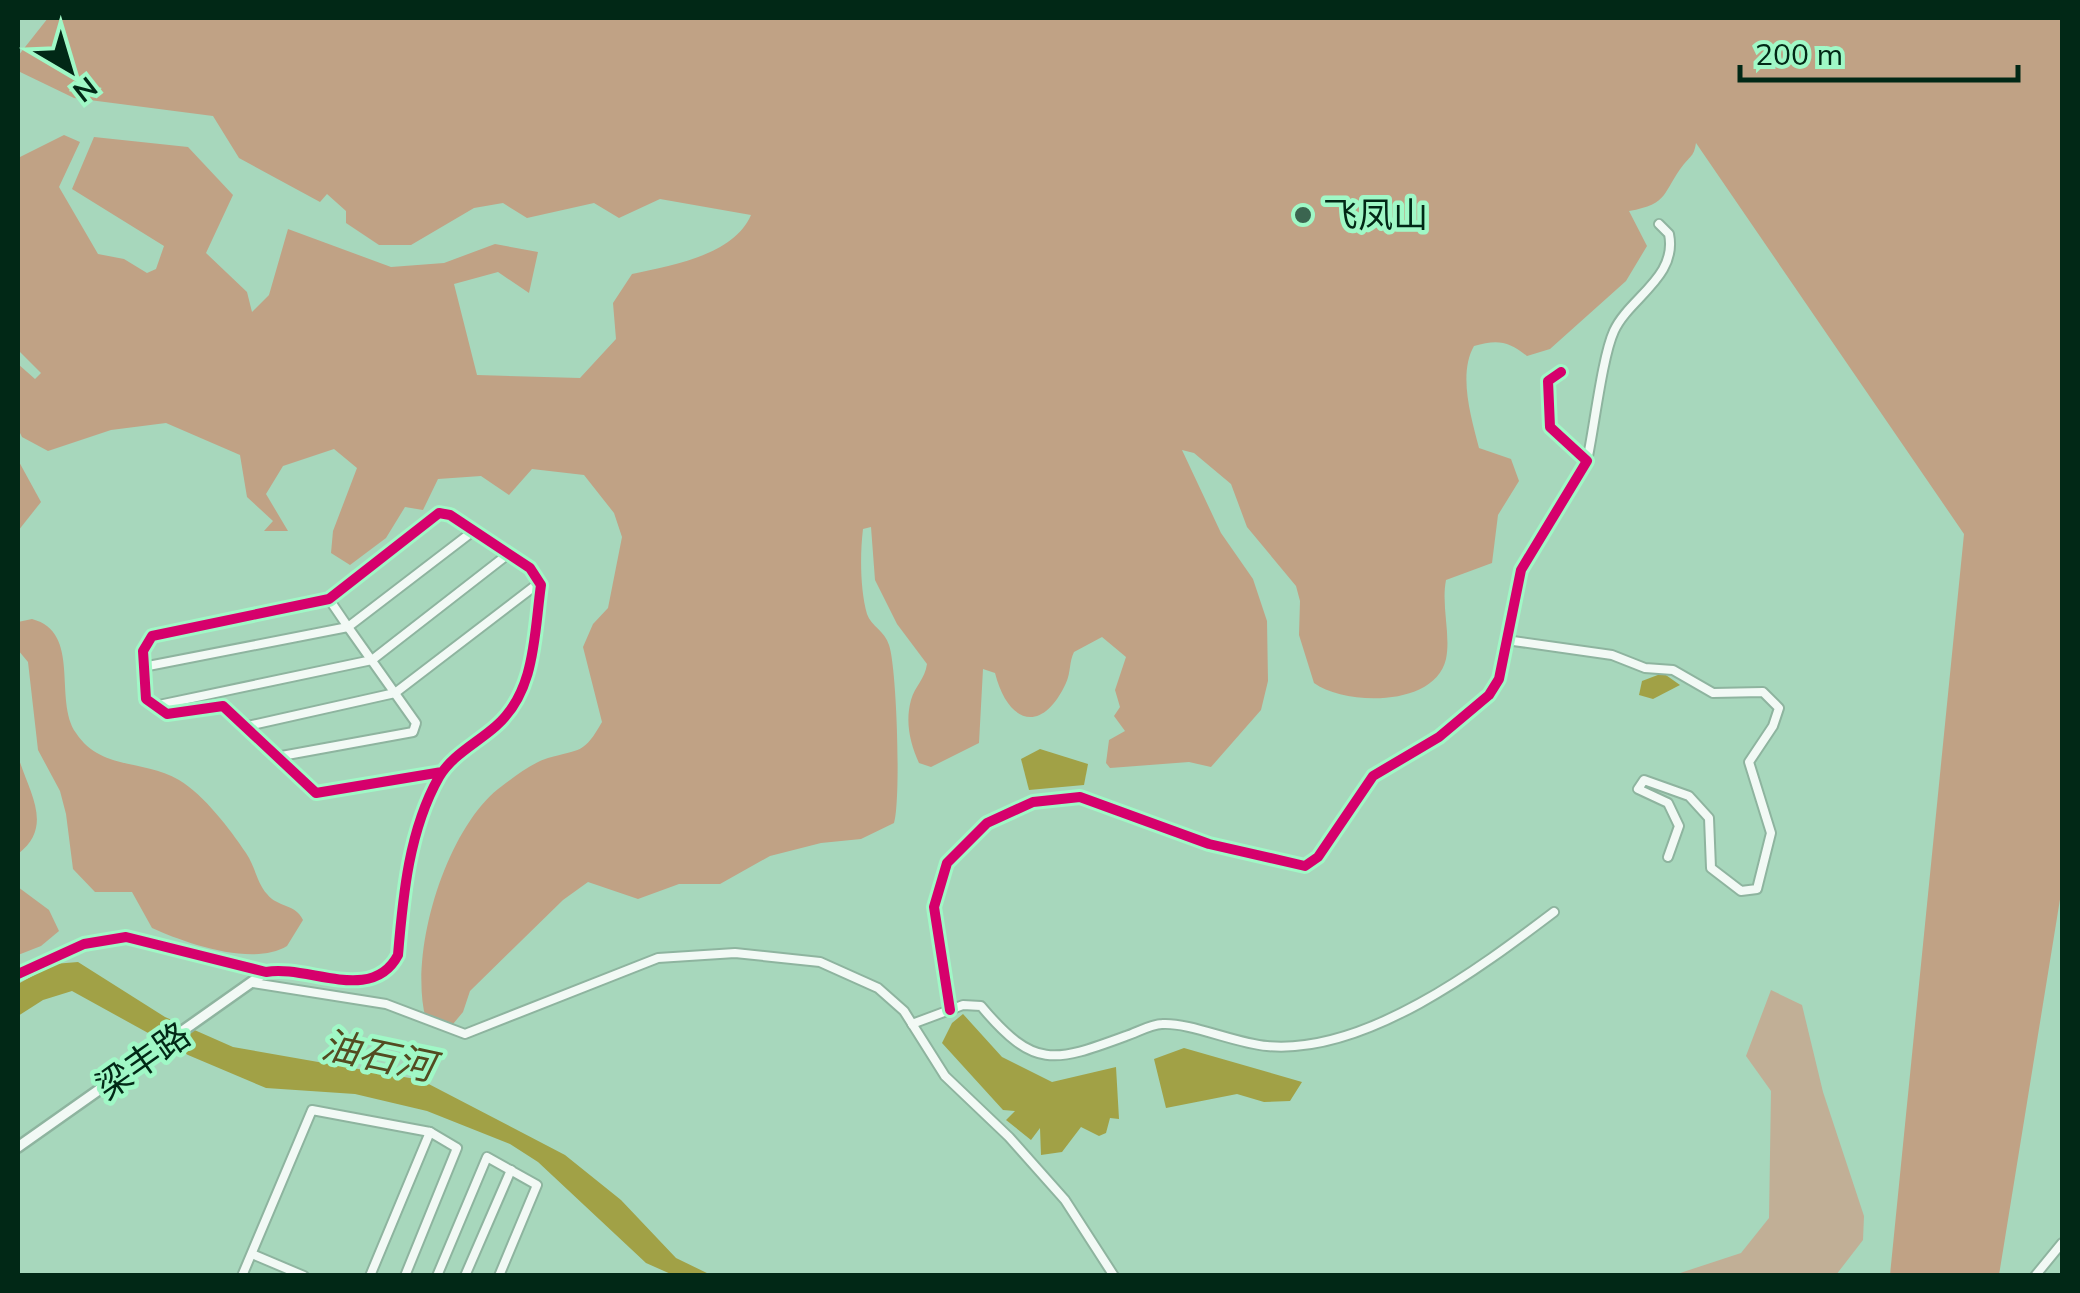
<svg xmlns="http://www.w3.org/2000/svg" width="2080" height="1293" font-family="Mulish,'Noto Sans SC',sans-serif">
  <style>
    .green { fill: #c1af96 }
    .forest { fill: #c0a285 }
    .water { fill: #a1a146 }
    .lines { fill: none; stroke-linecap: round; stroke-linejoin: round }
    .minor-casing { stroke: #8eb49f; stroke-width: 12 }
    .tertiary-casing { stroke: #8eb49f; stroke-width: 14 }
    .minor { stroke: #f2f9f5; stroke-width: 8 }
    .tertiary { stroke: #f2f9f5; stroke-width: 9 }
    .cycleway-casing { stroke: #a0f8c6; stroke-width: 16 }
    .cycleway { stroke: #d6006c; stroke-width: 10 }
    .poi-dot { fill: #3b6550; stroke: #a0f8c6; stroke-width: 4 }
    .labels { text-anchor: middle; stroke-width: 9; stroke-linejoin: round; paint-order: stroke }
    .poi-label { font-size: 35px; fill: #012816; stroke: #a0f8c6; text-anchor: start }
    .street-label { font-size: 35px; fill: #012816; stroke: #a0f8c6 }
    .water-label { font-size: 38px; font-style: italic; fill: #534b20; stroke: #a0f8c6 }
  </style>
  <rect width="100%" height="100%" fill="#a7d7bc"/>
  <!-- green -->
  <path class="green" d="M1771,990L1802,1005L1823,1092L1864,1216L1863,1240L1836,1275H1674L1741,1253L1769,1218L1771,1091L1746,1056Z"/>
  <!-- forest -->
  <g class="forest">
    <path d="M48,18H2062V887L1999,1275H1890L1964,534L1696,143C1694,155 1692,155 1684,164C1662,192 1670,204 1629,211L1647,246L1626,281L1550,349L1527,356C1509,341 1497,339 1474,346C1458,374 1471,417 1479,448L1511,459L1519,481L1498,515L1492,563L1446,580C1441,606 1451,634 1446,659C1435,707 1346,706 1314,683L1299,635L1300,601L1296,586L1247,527L1231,484L1194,453L1182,450L1221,533L1253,579L1267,621L1268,681L1261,710L1211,767L1189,762L1110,768L1106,763L1109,740L1125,731L1114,716L1120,707L1115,690L1126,657L1102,637L1074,652C1069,662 1071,672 1066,683C1042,735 1008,724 995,673L983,669L979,743L931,767L919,763C910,743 905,722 911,700C915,686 925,679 927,664L897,624L875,580L871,527L863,529C860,554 860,589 867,614C871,626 885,631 889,645C897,668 901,801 894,823L861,839L821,843L770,856L720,884H679L638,899L588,882L563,900L470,991L463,1012L448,1030L428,1026C405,961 445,827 502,786C515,776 532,763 548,758C580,749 584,754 602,722L583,647L593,624L608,608L622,537L614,513L584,475L532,469L509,495L481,476L438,479L423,510L405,507L386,538L350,565L331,553L333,531L357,468L334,449L283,466L266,494L288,531H264L273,521L247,497L240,455L166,423L111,430L48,451L22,437L18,429V364L35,379L41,373L18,350V158L64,135L80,142L59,187L98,254L124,259L147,273L156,269L164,246L72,189L94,137L188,147L233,195L206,253L247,292L252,312L269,295L288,229L391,267L444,263L495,244L538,252L529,293L498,272L454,284L477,375L580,378L616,339L613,303L632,274C672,265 733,256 751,215L660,199L619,218L594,203L527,218L503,203L474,208L411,245H379L346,223V211L327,194L320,202L239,158L213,116L74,98L18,71V56Z"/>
    <path d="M18,460L41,502L18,531Z"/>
    <path d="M32,619C82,632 53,700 76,733C101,771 144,759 179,780C204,795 230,829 246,853C255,866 257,883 267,894C278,908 295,903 303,920L287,946C253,967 185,943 152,928L132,892H95L73,869L66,814L60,791L38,750L28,662L18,650V622Z"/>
    <path d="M18,756C28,791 55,826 18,854Z"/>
    <path d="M18,887L49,910L59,931L41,946L18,955Z"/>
  </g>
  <!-- water -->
  <g class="water">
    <path d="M1663,673L1680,685L1653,699L1639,695L1642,681Z"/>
    <path d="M1040,749L1088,764L1084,785L1029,790L1021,759Z"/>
    <path d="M78,962L165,1017L233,1047L421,1080L565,1155L621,1200L676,1258L711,1275H673L646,1263L538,1162L510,1144L427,1111L355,1094L266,1088L188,1055L72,991L43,1000L18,1016V984L54,964Z"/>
    <path d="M963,1014L1002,1057L1052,1082L1116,1067L1119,1119L1110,1118L1106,1133L1099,1136L1081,1127L1062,1152L1041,1155L1040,1128L1031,1140L1006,1120L1015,1111L1003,1110L942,1043L952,1023Z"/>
    <path d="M1184,1048L1302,1082L1290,1101L1264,1102L1237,1094L1166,1108L1154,1059Z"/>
  </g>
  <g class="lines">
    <!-- minor casing -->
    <g class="minor-casing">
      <g id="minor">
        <path d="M1587,461C1594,430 1602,357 1614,331C1629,298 1678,277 1669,234L1659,224"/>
        <path d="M1506,640L1612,655L1645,668L1673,670L1713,693L1763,692L1779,708L1773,726L1749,762L1771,833L1757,889L1741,891L1711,868L1709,818L1689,796L1644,780L1638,789L1668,803L1679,826L1668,857"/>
        <path d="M143,667L348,627L329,599"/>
        <path d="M154,706L372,660L507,555"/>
        <path d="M243,727L395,693L540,582"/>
        <path d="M276,757L413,732L416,723L348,627L472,532"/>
        <path d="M253,983L386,1004L465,1034L658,958L735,953L820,962L878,988L904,1011L945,1076L1009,1137L1065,1200L1114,1276"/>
        <path d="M950,1010L934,907L947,863L987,823L1033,802L1080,797L1209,844L1305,866L1318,857L1373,776L1439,737L1489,695L1499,679L1521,570L1587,461L1550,427L1548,381L1561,372"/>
        <path d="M912,1024L963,1005L981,1006C1034,1069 1053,1063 1126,1036C1136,1033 1151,1024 1162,1024C1189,1022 1237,1044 1267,1046C1365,1055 1480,968 1554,912"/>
        <path d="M252,1254L304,1276"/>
        <path d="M242,1276L312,1110L430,1132L457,1148L405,1276"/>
        <path d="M370,1276L430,1132"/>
        <path d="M437,1276L487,1157L537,1185L499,1276"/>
        <path d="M465,1276L511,1170"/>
        <path d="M2035,1276L2062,1243"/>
      </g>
    </g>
    <!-- tertiary casing -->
    <g class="tertiary-casing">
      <g id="tertiary">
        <path d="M18,974L84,944L126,937L266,972C307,964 372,1005 398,955C403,895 409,830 439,777C452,755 477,743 496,726C536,691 534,634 541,585L530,568L450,515L439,513L329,599L152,636L143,651L146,699L167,714L223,706L316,793L442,772"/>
        <path d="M18,1147L266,972"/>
      </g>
    </g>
    <!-- minor -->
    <use href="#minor" class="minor"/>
    <!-- tertiary -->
    <use href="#tertiary" class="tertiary"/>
    <!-- cycleway casing -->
    <g class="cycleway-casing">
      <g id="cycleway">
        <path d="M18,974L84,944L126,937L266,972C307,964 372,1005 398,955C403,895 409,830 439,777C452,755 477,743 496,726C536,691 534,634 541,585L530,568L450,515L439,513L329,599L152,636L143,651L146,699L167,714L223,706L316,793L442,772"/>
        <path d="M950,1010L934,907L947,863L987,823L1033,802L1080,797L1209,844L1305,866L1318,857L1373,776L1439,737L1489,695L1499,679L1521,570L1587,461L1550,427L1548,381L1561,372"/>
      </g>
    </g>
    <!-- cycleway -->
    <use href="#cycleway" class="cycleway"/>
  </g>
  <!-- markers -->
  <circle class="poi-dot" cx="1303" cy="215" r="10"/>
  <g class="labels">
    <!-- poi labels -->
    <g class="poi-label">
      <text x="1323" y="227">飞凤山</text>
    </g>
    <!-- street labels -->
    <g class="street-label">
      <text transform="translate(143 1061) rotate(-35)" y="12">梁丰路</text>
    </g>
    <!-- water labels -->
    <g class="water-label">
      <text transform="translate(378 1056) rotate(12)" y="13">油石河</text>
    </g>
  </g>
  <!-- border -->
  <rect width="2080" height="1293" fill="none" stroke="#012816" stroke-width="40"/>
  <!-- north arrow -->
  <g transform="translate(70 70) rotate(142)" stroke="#a0f8c6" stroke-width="8" paint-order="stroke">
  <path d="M0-8L18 38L0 25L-18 38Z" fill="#012816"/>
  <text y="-15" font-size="28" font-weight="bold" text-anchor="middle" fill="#012816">N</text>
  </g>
  <!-- scale -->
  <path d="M1740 65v15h278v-15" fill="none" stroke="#012816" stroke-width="5"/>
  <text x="1755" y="65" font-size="30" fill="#012816" stroke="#a0f8c6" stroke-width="8" paint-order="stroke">200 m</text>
</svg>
